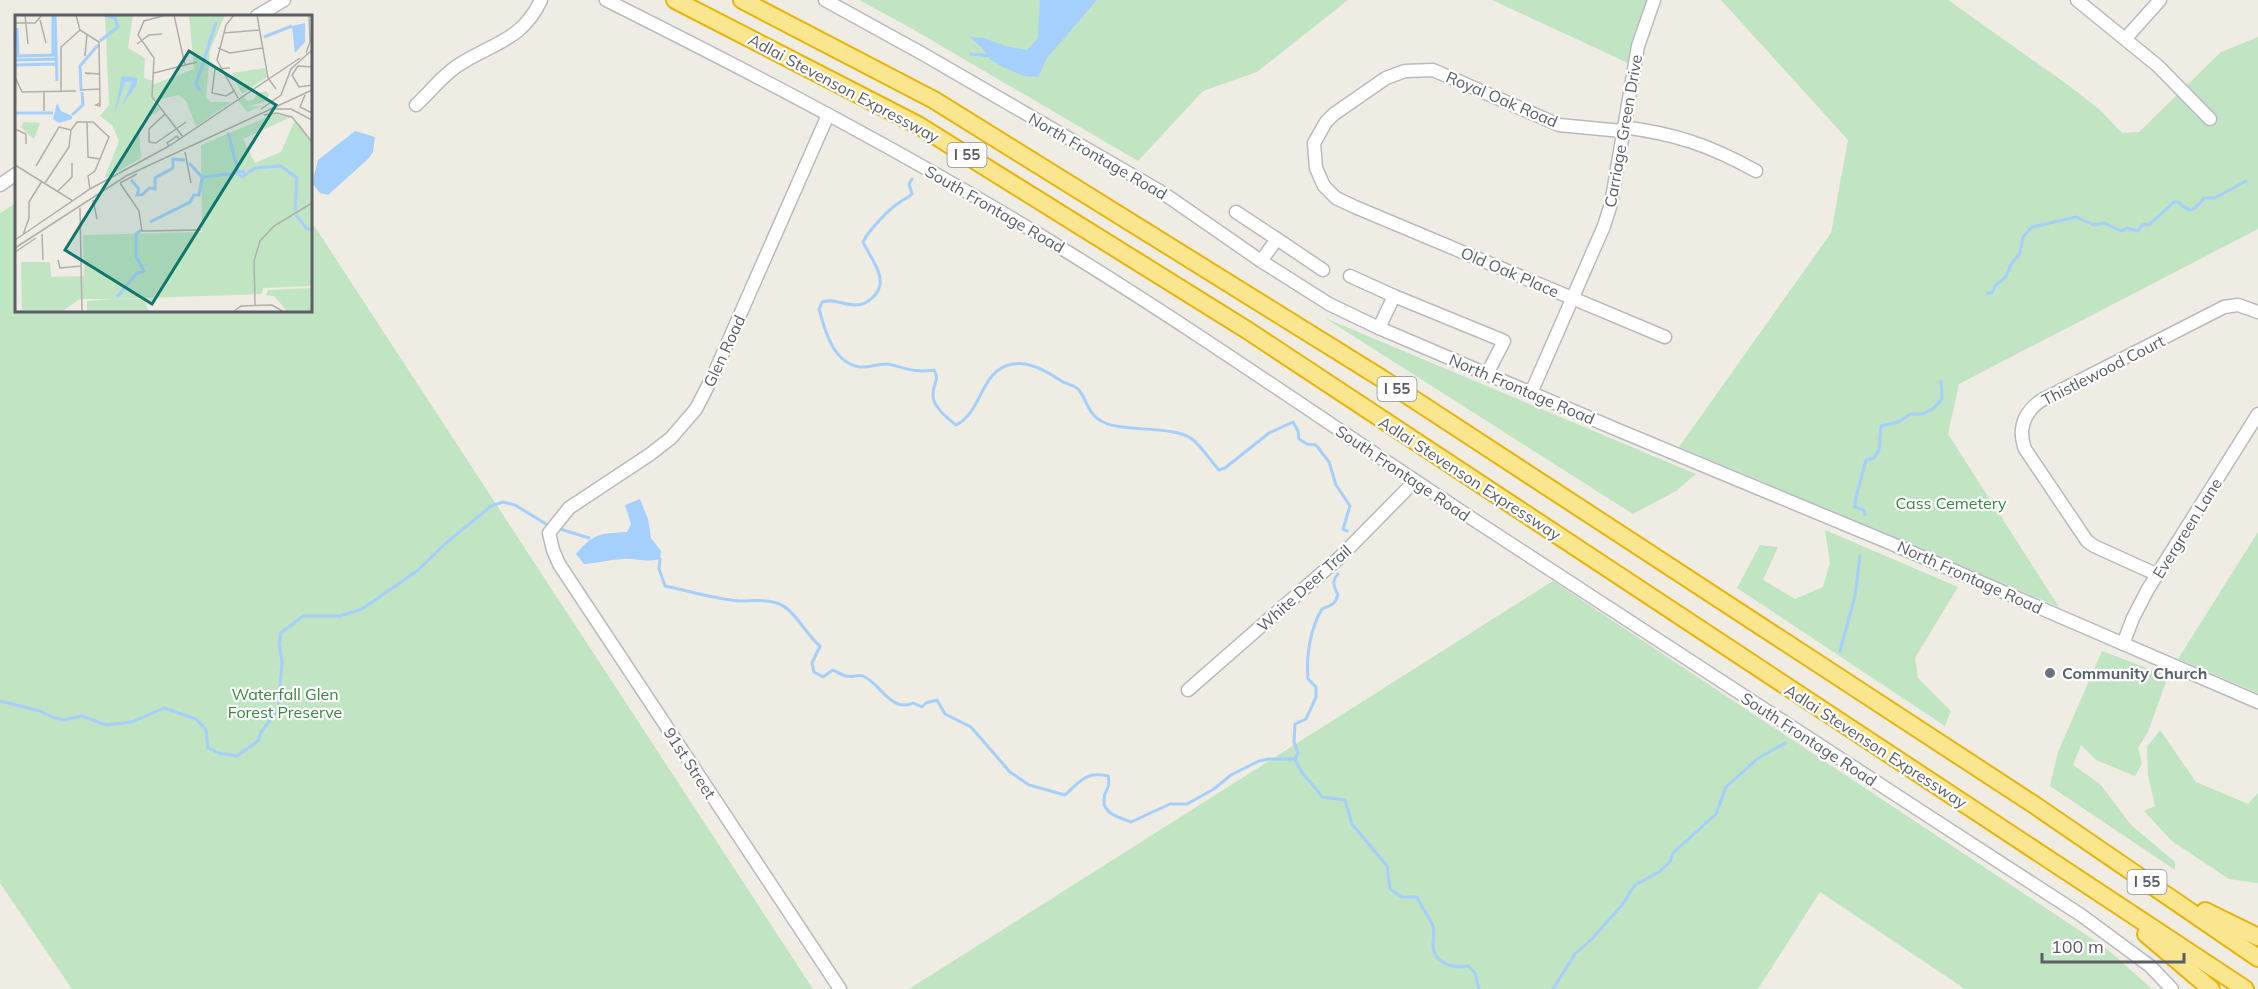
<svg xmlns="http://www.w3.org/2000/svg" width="2258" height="989" font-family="Mulish,sans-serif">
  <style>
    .green { fill: #c1e4c3 }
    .water { fill: #a5cffc }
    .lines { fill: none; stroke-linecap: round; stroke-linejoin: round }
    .stream { stroke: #a5cffc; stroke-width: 3 }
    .minor-casing { stroke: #b8babf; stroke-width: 15 }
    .highway-casing { stroke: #e9b408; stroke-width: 20 }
    .minor { stroke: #fff; stroke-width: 12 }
    .highway { stroke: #f9e68f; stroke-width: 16 }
    .worship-dot { fill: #6b7280; stroke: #fff; stroke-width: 2 }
    .labels { text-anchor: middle; stroke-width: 4.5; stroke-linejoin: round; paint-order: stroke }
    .shield { fill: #fff; stroke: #8c8e92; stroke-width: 1.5 }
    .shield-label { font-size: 15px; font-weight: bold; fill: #5b5e64 }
    .street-label { font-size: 16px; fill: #5b5e64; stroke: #fff }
    .park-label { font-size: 16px; fill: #398542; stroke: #fff }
    .worship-label { font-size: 16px; font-weight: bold; fill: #5b616d; stroke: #fff; text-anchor: start }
    .inset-river { fill: none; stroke: #a5cffc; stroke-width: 3 }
    .inset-road { fill: none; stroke: #afafac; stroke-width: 1.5 }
    .view { fill: #0f766e; fill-opacity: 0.15; stroke: #0f766e; stroke-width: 3 }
    .inset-edge { fill: none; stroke: #5b5e64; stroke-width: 3 }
  </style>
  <rect width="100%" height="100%" fill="#eeece3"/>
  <!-- green -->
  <g class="green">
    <path d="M859,0H1348L1257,72L1203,91L1138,161L909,27Z"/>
    <path d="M1492,0H1647L1632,40L1628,63Z"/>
    <path d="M1721,0H1948L2068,85L2100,110L2122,133L2139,132L2221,52L2258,37V229L1959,384L1948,434L2059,607L1679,447L1831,233L1848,140Z"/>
    <path d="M16,203V310H310L311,221L813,989H72L0,883V213Z"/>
    <path d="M1325,318L1696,474L1676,491L1633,514Z"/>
    <path d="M1825,530L1958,587L1915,658L1918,678L1951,711L1945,726L1737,588L1760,545L1778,547L1763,580L1795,599L1823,587L1830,563Z"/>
    <path d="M2258,532V693L2178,659Z"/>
    <path d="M1553,581L2106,948L2152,989H1965L1820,892L1758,989H909Z"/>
    <path d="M2102,651L2168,676L2148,732L2138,748L2142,763L2135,776L2096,760L2081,745L2073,765L2100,784L2131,825L2175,862V870L2050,786L2058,752Z"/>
    <path d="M2160,730L2196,782L2248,804L2258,793V883L2229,879L2172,841L2144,811L2155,806L2148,775L2147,747Z"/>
  </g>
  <!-- water -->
  <g class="water">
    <path d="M1040,0H1097L1047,58L1038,77L1024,76L1001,66L991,60L981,47L970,37L984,38L1005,46L1027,50L1038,38Z"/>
    <path d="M355,131L375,137L373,152L369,158L328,195L320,193L312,183L318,160Z"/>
    <path d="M640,499L648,519L651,538L661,551L660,559C644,563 636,558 622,559C609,560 597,563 584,564L576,554C595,532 600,534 627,532L631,524L625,505Z"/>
  </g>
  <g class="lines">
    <!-- stream -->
    <g class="stream">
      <path d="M971,54L992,56"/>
      <path d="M912,179L909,184L912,194C908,198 904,199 900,202C890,208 868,231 863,242C870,258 892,281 872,298C868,302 862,305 855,305C843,305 834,298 822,302L819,309C825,331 833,363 860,367C869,368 879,363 888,364C907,368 913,373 934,370C940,380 933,384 933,394C932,406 947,418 956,425C983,412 980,369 1013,364C1031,361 1049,373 1063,382C1068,384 1076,386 1079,390C1088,402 1088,415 1103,422C1126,433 1174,425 1192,439C1202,447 1210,460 1219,470L1225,468L1269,433L1293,422L1298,431L1299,439L1307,444L1316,445L1329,462L1336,485L1350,506L1343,529L1347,531"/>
      <path d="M1987,293H1992L1995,286L2006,277L2010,266L2020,253L2023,237L2032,227L2076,217L2094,225L2105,223L2121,231L2127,228L2138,231L2142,225L2150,224L2174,202H2178C2191,213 2192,213 2204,198H2215L2246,181"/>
      <path d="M1865,515L1864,510L1855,507V501L1866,460L1874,458L1879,450L1881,426L1898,422L1911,414H1923L1934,408L1942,399L1941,381"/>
      <path d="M557,528L589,538"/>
      <path d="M660,559L659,569L665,586C689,591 714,599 739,601C751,601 765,599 777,603C796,610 804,633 820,646L812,663L814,672L823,677L833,670C837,672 842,675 846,676C853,678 859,673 865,677C881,685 892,713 913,703L922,707L926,703L937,700L945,714L971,727L1010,772L1029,785L1065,795C1080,781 1086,771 1108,776C1111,790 1105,787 1104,799C1102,814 1121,818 1131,822L1170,804H1187L1214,789L1231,775L1259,761L1269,759H1295"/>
      <path d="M1840,651L1855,596L1860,556"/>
      <path d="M0,701L40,711L55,718L64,720L82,716L106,725L132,722L164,708L196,719L206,730L208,748L219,753L237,756L258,741L261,732L278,710L282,661L279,643L281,633L303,616H340L362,609L417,571L445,544L491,506L503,502L515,505L546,524"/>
      <path d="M1295,759C1301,776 1313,783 1322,797L1345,800L1352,824L1387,866L1390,889L1402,897H1417C1421,907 1429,916 1433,926C1435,933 1433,938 1433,945C1433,963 1454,969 1468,966L1475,973L1479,989"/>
      <path d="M1295,759L1298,753L1294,742L1295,724L1306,719L1316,697V687L1308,679C1306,656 1310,629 1322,609C1331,605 1335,605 1338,595C1334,587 1331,581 1338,574"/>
      <path d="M1553,989L1575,954L1592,939L1622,905L1635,885L1659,872L1670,862L1673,853L1716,814L1726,787L1757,759L1785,743"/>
    </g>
    <!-- minor casing -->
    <g class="minor-casing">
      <g id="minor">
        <path d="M606,0C762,78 917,159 1066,251C1209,339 1347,437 1488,529C1686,658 1883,787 2081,915L2150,966L2172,989"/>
        <path d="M825,0L923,54L1163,193L1261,261L1329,304L1379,328L1618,430L1890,543L2258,702"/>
        <path d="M2077,0L2158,66L2210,119"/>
        <path d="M257,16L284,0"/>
        <path d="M2126,38L2160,0"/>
        <path d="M416,105C430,92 441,77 457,66C492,43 522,41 541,0"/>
        <path d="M828,115L713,376L696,409L671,438L649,455L569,508L549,533L553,550L559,564L840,989"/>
        <path d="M1623,127C1676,134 1709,145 1756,171"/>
        <path d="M1622,131L1559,125L1433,70L1405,71L1386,78L1334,114L1326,122L1314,143L1316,168L1324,186L1336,198L1355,207L1665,337"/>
        <path d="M0,185L16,174"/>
        <path d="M1236,212L1277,239"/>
        <path d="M1261,261L1277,239L1323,270"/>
        <path d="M1350,276L1394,296"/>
        <path d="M1379,328L1394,296L1504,341L1487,374"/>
        <path d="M1531,393L1604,226L1611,204L1638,46L1654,0"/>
        <path d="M2158,575L2094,546L2087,541L2025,449C2018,430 2023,414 2040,401L2224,307L2238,305L2258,312"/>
        <path d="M2123,644L2133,618L2148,589L2258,414"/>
        <path d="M1188,690L1339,558L1415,481"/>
      </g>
    </g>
    <!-- highway casing -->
    <g class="highway-casing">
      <g id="highway">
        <path d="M675,0L918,125L1247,330L2245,989"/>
        <path d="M742,0L934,100L1381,378L2036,806L2258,958"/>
        <path d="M2205,911L2258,937"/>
        <path d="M2146,934L2211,989"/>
      </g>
    </g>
    <!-- minor -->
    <use href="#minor" class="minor"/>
    <!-- highway -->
    <use href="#highway" class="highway"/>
  </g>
  <!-- markers -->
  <circle class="worship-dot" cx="2050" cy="673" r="6"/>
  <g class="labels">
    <!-- shield labels -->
    <g class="shield">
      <rect x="947.5" y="143" width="39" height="24" rx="4.5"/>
      <rect x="1377.5" y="377" width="39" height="24" rx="4.5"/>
      <rect x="2127.5" y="870" width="39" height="24" rx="4.5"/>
    </g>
    <g class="shield-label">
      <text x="967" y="160">I 55</text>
      <text x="1397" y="394">I 55</text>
      <text x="2147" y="887">I 55</text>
    </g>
    <!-- street labels -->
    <g class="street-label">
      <text transform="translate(844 88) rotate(28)" y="6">Adlai Stevenson Expressway</text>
      <text transform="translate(1502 99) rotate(23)" y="6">Royal Oak Road</text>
      <text transform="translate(1623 131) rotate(-80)" y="6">Carriage Green Drive</text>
      <text transform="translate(1098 156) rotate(30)" y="6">North Frontage Road</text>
      <text transform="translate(995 209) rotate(30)" y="6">South Frontage Road</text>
      <text transform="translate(1510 272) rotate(23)" y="6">Old Oak Place</text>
      <text transform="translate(724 351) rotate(-65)" y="6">Glen Road</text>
      <text transform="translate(2103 370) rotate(-27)" y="6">Thistlewood Court</text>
      <text transform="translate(1522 389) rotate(23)" y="6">North Frontage Road</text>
      <text transform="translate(1403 473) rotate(34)" y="6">South Frontage Road</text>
      <text transform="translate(1470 478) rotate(33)" y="6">Adlai Stevenson Expressway</text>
      <text transform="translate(2187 528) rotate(-58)" y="6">Evergreen Lane</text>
      <text transform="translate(1970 577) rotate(24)" y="6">North Frontage Road</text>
      <text transform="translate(1304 588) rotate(-42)" y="6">White Deer Trail</text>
      <text transform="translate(1809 739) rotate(33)" y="6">South Frontage Road</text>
      <text transform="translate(1876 746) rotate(33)" y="6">Adlai Stevenson Expressway</text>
      <text transform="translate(690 763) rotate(57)" y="6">91st Street</text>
    </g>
    <!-- park labels -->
    <g class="park-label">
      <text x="1951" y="509">Cass Cemetery</text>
      <text x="285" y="700">Waterfall Glen<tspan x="285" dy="18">Forest Preserve</tspan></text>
    </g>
    <!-- worship labels -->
    <g class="worship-label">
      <text x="2062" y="679">Community Church</text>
    </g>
  </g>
  <!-- overview -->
  <g transform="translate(15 15)">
    <rect width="297" height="297" fill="#eeece3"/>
    <path d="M90,0H118L113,33L130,43L129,63L138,66L137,70L179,54L174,0H210L195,35L191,83L195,87H216L181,111L171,86L164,80L138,86L145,95L127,106L124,115L126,143L89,164L104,126L97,110L85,101L94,90ZM250,53L252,62L227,79L217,58ZM251,76L254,80L250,87L230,92L246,91L232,97L223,85L228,81L232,86L239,84L243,78ZM260,99L276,102L228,124L240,148L266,137L279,107L285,109L297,129V271L248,273L247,279L101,284H129L134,297H72V286L99,284H65L46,297H0L7,295L6,247H35L36,262L69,261L68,220L187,217L186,130ZM9,107L25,108L19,124L6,112ZM297,273V297H273L259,281L251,280L253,275Z" fill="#c1e4c3"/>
    <path d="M290,8V27L280,38L277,11ZM107,61L122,63V69L107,91L117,67H110L99,100ZM42,88L46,96L57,101V104L44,108L38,104Z" fill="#a5cffc"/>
    <path class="inset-river" d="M38,0V40M40,0L42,66M2,13L3,41M0,20L1,39M249,22L277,11M85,26L103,12L100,3L89,0M0,41L41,40M0,45L42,44M189,45L201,7M0,50L42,49M66,74L65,51L83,30M185,76L181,68L189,47M0,98H38M57,100L68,90L67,77M213,118L223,156L230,157M174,148L187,162M188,162L222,158L227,162L240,153L266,151L282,163L280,196M116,165L124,174L122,180H127L134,173L140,174V163L158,153V144L170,145M281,200L292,214H297M135,207L175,187L179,180H184L187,163M102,282L122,258L129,256L121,242V219L126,215"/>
    <path class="inset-road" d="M10,0L13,29M151,0L129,6L123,20L139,43L137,82L168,122M159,0L170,50M219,0L211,10L202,45L223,83M242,0L253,63L261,74M25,5L31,28M0,8H20L27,0M65,15L84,27L85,88L81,90L85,91V88M209,18L245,15M122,29L134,20L147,19M203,33L215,38L248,33M70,37V41L72,19M291,38L295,27L294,0M297,52L283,51L277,60L284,72L297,70M215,53L200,54L197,78L211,81L219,76M139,58L182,47M74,59L70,58L85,59M0,62L7,77L61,76M65,75L85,74M29,76V96M46,76V32L65,15L61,0M290,80L285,92L297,98M246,94L266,80L276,54L297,35M258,94H276L297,105M150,99L134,114V127L141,128L171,107M249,100L262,98L277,102L297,127M72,107L73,142L85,144M0,114L11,119V129M56,115L62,107H78L94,122L80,156L73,161L75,174M154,131L152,128L162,121L164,124M170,137L176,168M0,150L58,186M21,151L44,112L56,115M30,168L54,132L56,115M105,168L122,159M105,168L124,196L127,216L186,215M43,176L57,162V148M78,185L82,204M65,193L67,297M27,219L28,245M8,220L14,203V187L27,166M0,225L75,174L154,131L285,43M0,233L111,161L297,75M0,237L21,223M43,245L45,253L66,251M240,291L239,246L245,226L259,211L297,188M218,297L226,291L257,290L269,297"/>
    <path class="view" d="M174,36L261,90L137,289L50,235Z"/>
    <rect width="297" height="297" class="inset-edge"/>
  </g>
  <!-- scale -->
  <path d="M2042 953v9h142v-9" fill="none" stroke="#5b5e64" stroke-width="3"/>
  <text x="2051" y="953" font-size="18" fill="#5b5e64" stroke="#ffffff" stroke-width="4.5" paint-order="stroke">100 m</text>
</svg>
